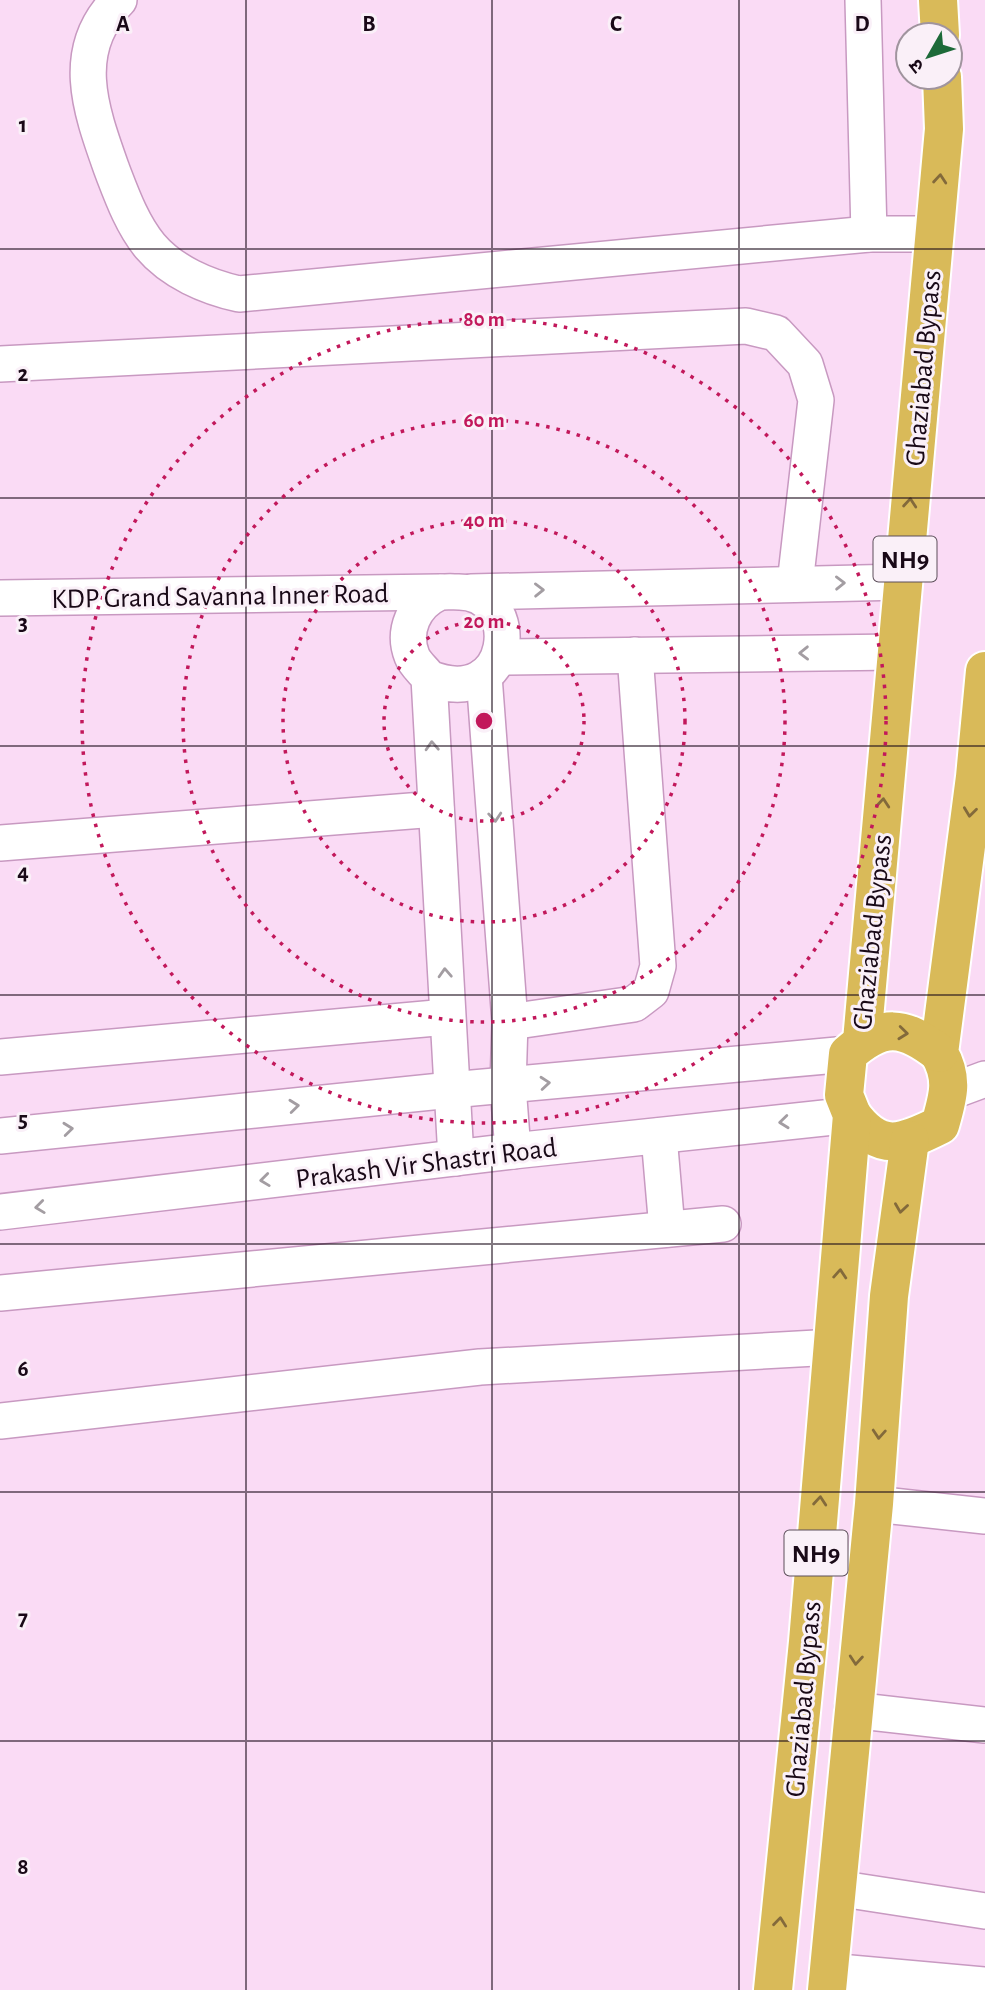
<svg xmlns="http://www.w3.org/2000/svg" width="985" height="1990" font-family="'Alegreya Sans','Noto Sans Devanagari',sans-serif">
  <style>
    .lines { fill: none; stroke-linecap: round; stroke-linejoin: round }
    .minor-casing { stroke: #c899c1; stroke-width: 38 }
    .highway-casing { stroke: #fff; stroke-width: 42 }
    .minor { stroke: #fff; stroke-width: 35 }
    .highway { stroke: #d9ba59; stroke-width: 38 }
    .oneway { stroke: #836a3b }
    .oneway2 { stroke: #a39da2 }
    .grid { fill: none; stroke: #190917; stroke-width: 2; stroke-opacity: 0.55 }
    .ring { fill: none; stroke: #c2185b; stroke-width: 3.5; stroke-dasharray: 3.5 7 }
    .labels { text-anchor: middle; stroke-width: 6; stroke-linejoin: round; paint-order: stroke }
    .shield { fill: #faf0f8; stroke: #5c4e5a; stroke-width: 2 }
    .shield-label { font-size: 26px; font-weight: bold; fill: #190917 }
    .street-label { font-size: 28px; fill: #190917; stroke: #faf0f8 }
    .grid-label { font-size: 23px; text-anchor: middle; font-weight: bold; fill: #190917; stroke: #faf0f8; stroke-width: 6; stroke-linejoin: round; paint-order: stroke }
    .centre { fill: #c2185b; stroke: #faf0f8; stroke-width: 3.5 }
    .ring-label { font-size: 21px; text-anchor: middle; font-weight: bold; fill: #c2185b; stroke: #faf0f8; stroke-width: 6; stroke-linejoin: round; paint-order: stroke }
  </style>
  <rect width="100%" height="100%" fill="#fadbf5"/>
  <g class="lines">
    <!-- minor casing -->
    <g class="minor-casing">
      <g id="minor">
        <path d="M119,0C68,50 91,111 112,170C122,196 132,224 150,246C172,272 207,287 239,294L869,234H934"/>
        <path d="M863,0L869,234"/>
        <path d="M0,364L746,326L776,333L805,364L816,400L795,584"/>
        <path d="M471,592L903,582"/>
        <path d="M0,598L440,592"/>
        <path d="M500,657L897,652"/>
        <path d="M484,676L510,1022L508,1086L513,1151"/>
        <path d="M429,678C514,712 526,592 459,592C453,592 444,591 438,593C414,604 402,631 412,656C415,664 424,671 429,678L456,1158"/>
        <path d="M0,843L436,809"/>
        <path d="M510,1022L634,1004L651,991L658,966L635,655"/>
        <path d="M0,1057L447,1017"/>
        <path d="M950,1092L985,1079"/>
        <path d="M0,1136L451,1090L848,1054"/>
        <path d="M659,1136L667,1229"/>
        <path d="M0,1212L513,1151L852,1115"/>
        <path d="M0,1293L723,1224"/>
        <path d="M0,1421L480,1367L834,1347"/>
        <path d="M874,1504L985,1516"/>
        <path d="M852,1710L985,1725"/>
        <path d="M836,1888L985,1911"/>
        <path d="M828,1971L985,1985"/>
      </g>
    </g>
    <!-- highway casing -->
    <g class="highway-casing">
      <g id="highway">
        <path d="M938,0L940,35"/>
        <path d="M862,1041L944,129L942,77"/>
        <path d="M852,1115C880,1153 902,1144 940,1125C948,1097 954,1079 939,1053L975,777L985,671"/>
        <path d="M773,1990L808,1642L852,1115L844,1095L848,1054C883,1023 903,1025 939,1053"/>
        <path d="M827,1990L874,1504L889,1296L910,1140"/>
      </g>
    </g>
    <!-- minor -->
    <use href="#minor" class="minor"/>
    <!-- highway -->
    <use href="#highway" class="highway"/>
  </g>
  <!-- one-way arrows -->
  <defs><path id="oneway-chevron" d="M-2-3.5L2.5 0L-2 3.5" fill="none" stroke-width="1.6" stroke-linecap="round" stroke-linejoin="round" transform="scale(1.75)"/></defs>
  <g class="oneway">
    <use href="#oneway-chevron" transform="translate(940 179) rotate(-85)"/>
    <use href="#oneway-chevron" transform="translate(910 503) rotate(-85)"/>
    <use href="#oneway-chevron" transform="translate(883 803) rotate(-85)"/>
    <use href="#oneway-chevron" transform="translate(970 812) rotate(97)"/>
    <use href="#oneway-chevron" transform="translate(903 1033) rotate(6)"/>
    <use href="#oneway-chevron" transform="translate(901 1208) rotate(98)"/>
    <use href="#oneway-chevron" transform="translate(840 1274) rotate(-86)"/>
    <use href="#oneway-chevron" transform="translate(879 1434) rotate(94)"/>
    <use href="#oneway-chevron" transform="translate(820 1501) rotate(-85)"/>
    <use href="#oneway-chevron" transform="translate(856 1660) rotate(95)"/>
    <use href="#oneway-chevron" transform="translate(780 1922) rotate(-84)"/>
  </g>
  <g class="oneway2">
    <use href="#oneway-chevron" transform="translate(840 583) rotate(-1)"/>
    <use href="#oneway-chevron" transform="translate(539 590) rotate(-1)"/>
    <use href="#oneway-chevron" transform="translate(804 653) rotate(179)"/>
    <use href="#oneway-chevron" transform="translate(432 746) rotate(-93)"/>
    <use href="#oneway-chevron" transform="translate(495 817) rotate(86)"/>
    <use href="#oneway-chevron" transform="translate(445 973) rotate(-93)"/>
    <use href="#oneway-chevron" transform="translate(545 1083) rotate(-5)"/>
    <use href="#oneway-chevron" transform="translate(294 1106) rotate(-6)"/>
    <use href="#oneway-chevron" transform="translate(784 1122) rotate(174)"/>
    <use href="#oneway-chevron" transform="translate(68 1129) rotate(-6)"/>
    <use href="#oneway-chevron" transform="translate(265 1180) rotate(173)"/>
    <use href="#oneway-chevron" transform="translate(40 1207) rotate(173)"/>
  </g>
  <!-- grid -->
  <path class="grid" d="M246,0V1990M492,0V1990M739,0V1990M0,249H985M0,498H985M0,746H985M0,995H985M0,1244H985M0,1492H985M0,1741H985"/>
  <!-- distance rings -->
  <g class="ring">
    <circle cx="484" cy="721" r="100"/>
    <circle cx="484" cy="721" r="201"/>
    <circle cx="484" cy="721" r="301"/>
    <circle cx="484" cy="721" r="402"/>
  </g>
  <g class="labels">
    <!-- shield labels -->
    <g class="shield">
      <rect x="873.5" y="536.5" width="63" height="45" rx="5"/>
      <rect x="784.5" y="1530.5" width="63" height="45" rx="5"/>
    </g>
    <g class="shield-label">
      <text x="905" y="568">NH9</text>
      <text x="816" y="1562">NH9</text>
    </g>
    <!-- street labels -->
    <g class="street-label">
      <text transform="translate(922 368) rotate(-85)" y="10">Ghaziabad Bypass</text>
      <text transform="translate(220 595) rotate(-1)" y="10">KDP Grand Savanna Inner Road</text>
      <text transform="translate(871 932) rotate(-84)" y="10">Ghaziabad Bypass</text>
      <text transform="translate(426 1162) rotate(-7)" y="10">Prakash Vir Shastri Road</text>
      <text transform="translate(802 1699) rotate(-85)" y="10">Ghaziabad Bypass</text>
    </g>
  </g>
  <g class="grid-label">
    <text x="123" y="31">A</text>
    <text x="369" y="31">B</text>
    <text x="616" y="31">C</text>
    <text x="862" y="31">D</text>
    <text x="23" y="132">1</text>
    <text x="23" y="381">2</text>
    <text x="23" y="630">3</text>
    <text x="23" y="879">4</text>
    <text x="23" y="1127">5</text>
    <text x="23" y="1376">6</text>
    <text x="23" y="1625">7</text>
    <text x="23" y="1874">8</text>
  </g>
  <circle cx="484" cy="721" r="10" class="centre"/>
  <g class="ring-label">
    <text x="484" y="326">80 m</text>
    <text x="484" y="427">60 m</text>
    <text x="484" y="527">40 m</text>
    <text x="484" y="628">20 m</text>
  </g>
  <!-- north arrow -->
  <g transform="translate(929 56) rotate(231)"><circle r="33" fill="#faf0f8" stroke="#a0949e" stroke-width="2"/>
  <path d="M0-5L12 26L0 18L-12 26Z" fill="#1d6a39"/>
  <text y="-10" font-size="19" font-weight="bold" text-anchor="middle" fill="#190917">उ</text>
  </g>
</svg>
